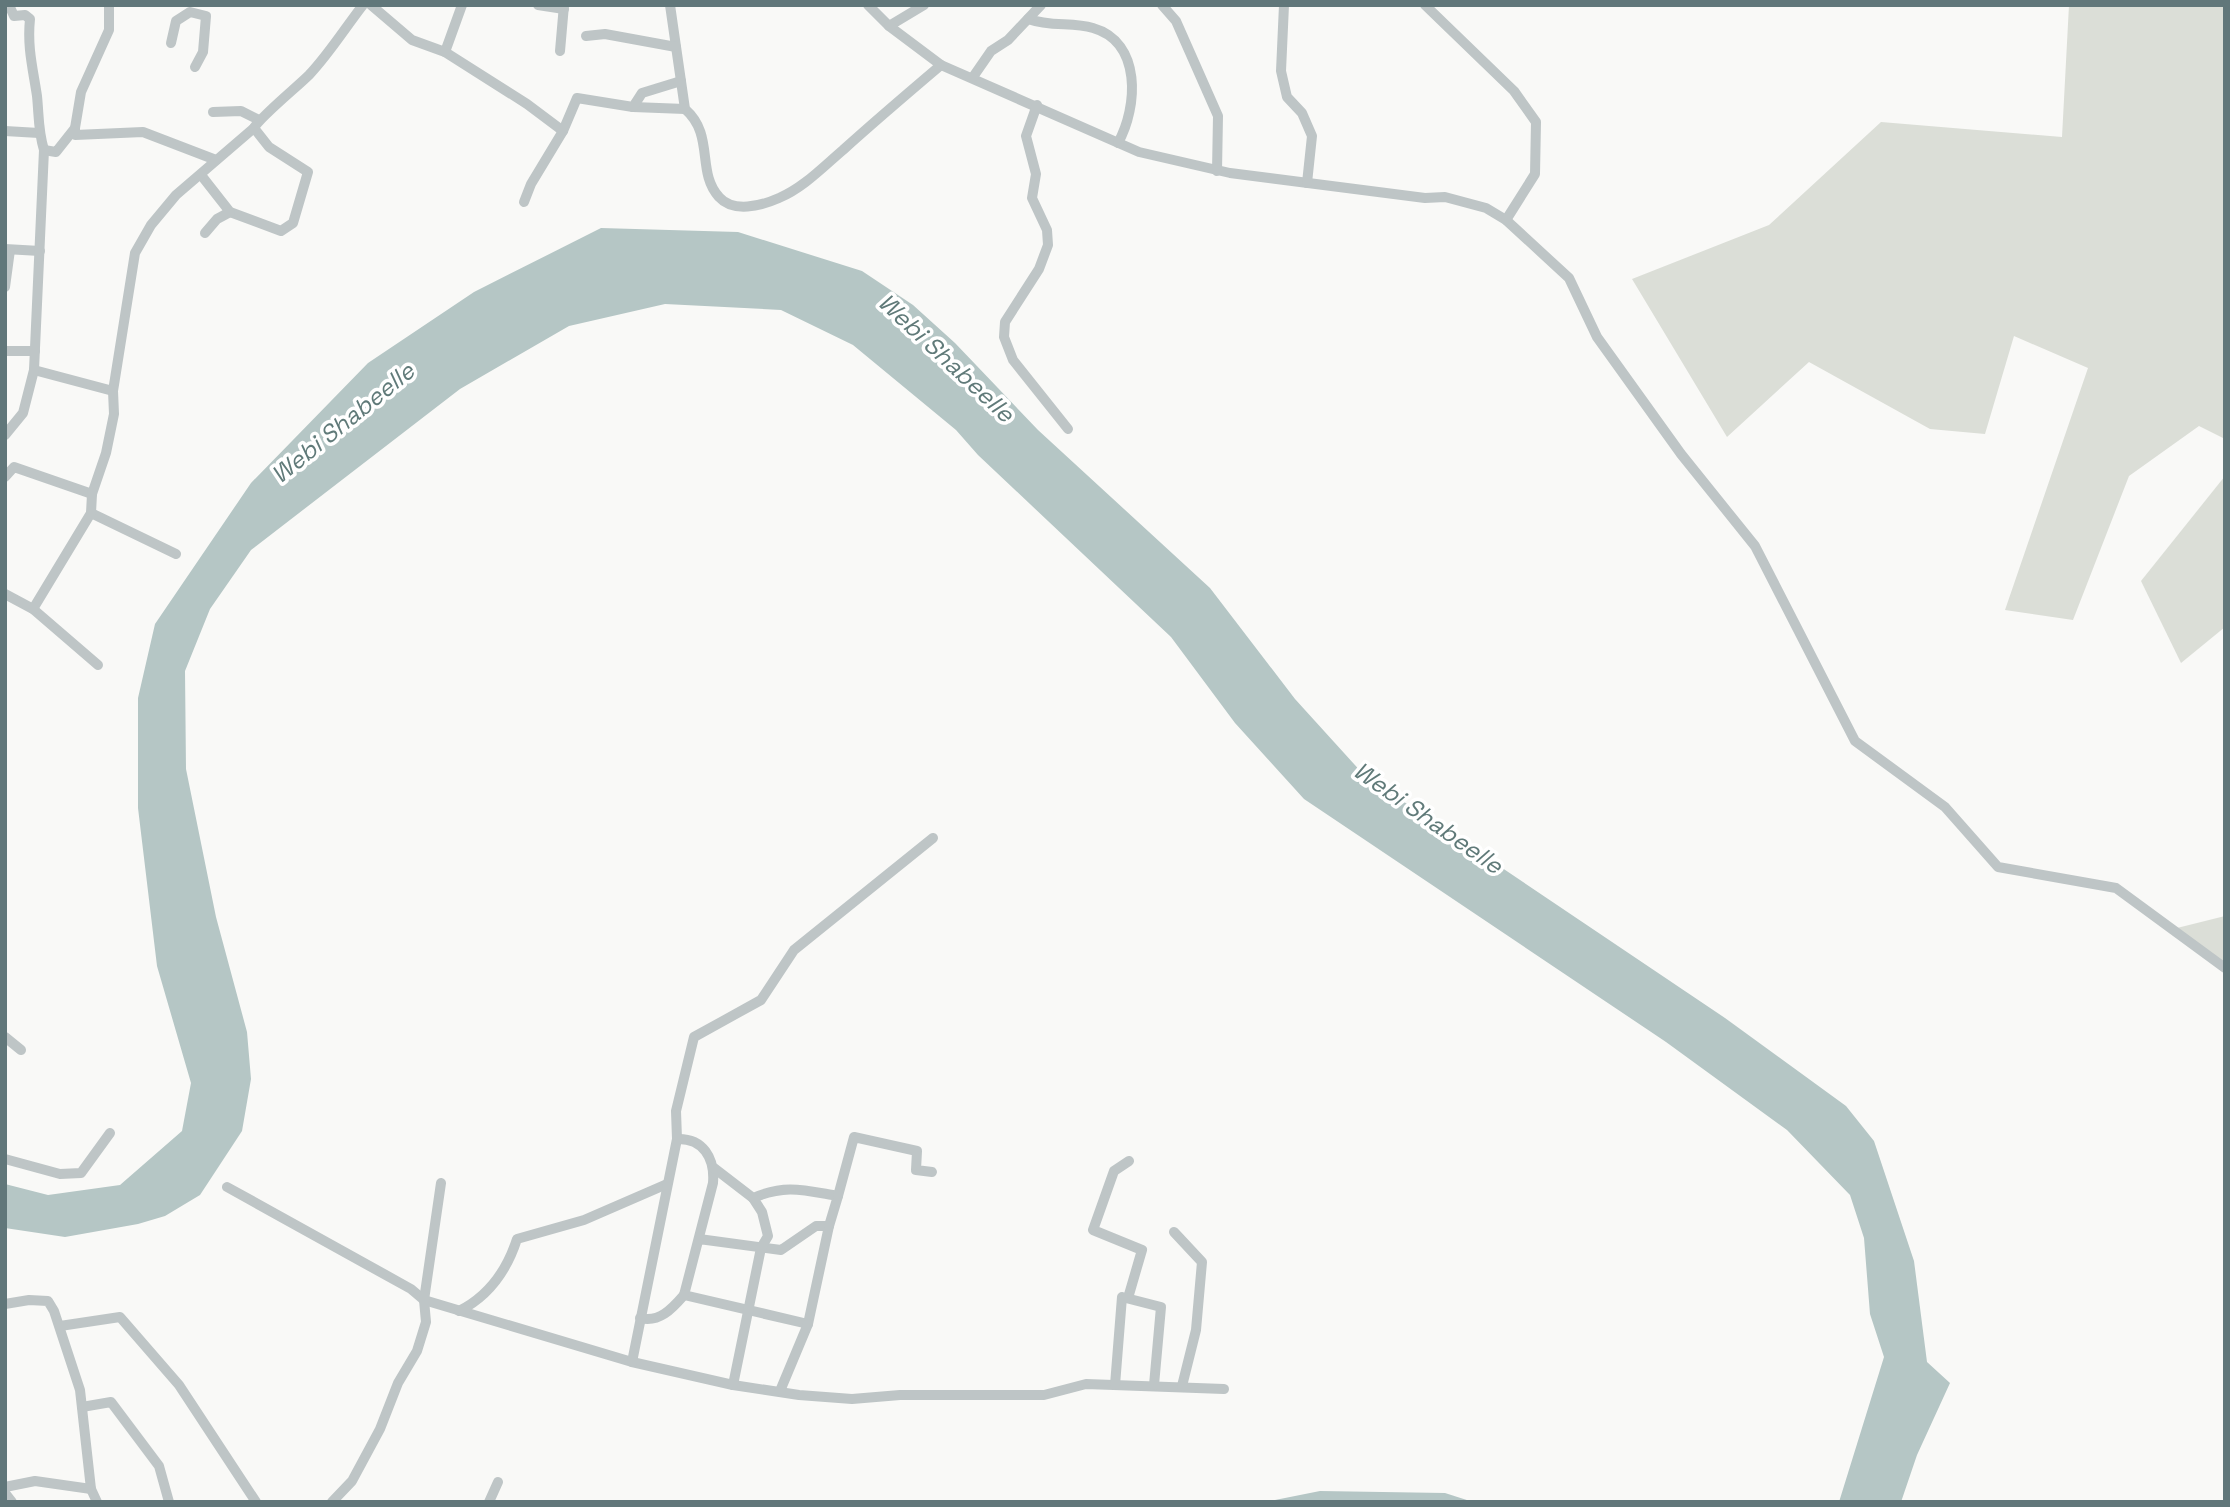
<svg xmlns="http://www.w3.org/2000/svg" width="2230" height="1507" font-family="'Space Grotesk',sans-serif">
  <style>
    .green { fill: #dbded7 }
    .water { fill: #b5c6c5 }
    .lines { fill: none; stroke-linecap: round; stroke-linejoin: round }
    .minor { stroke: #bec5c6; stroke-width: 10 }
    .labels { text-anchor: middle; stroke-width: 7; stroke-linejoin: round; paint-order: stroke }
    .water-label { font-size: 24px; font-style: italic; fill: #607a79; stroke: #fff }
  </style>
  <rect width="100%" height="100%" fill="#f9f9f7"/>
  <!-- green -->
  <g class="green">
    <path d="M2069,5H2225V439L2199,426L2129,476L2073,620L2005,610L2088,368L2014,336L1985,434L1930,429L1809,362L1727,437L1632,279L1769,225L1881,122L2062,137Z"/>
    <path d="M2225,476V627L2181,663L2141,581Z"/>
    <path d="M2225,916V968L2173,929Z"/>
  </g>
  <!-- water -->
  <g class="water">
    <path d="M601,228L738,232L862,271L913,305L955,343L1038,430L1210,588L1295,699L1364,775L1725,1018L1846,1106L1874,1141L1914,1261L1927,1362L1950,1383L1917,1455L1901,1502H1839L1884,1357L1870,1314L1864,1238L1850,1195L1787,1130L1666,1042L1304,799L1235,723L1171,637L978,455L956,430L853,345L781,310L665,304L569,326L460,389L251,550L210,609L185,671L186,769L216,917L247,1032L251,1079L242,1131L200,1195L165,1216L138,1224L65,1237L5,1228V1184L48,1195L120,1185L182,1131L191,1083L157,966L138,808V698L155,624L251,483L368,363L474,292Z"/>
    <path d="M1320,1491L1445,1493L1473,1502H1265Z"/>
  </g>
  <g class="lines">
    <!-- minor -->
    <g class="minor">
      <path d="M371,5L412,40L445,52"/>
      <path d="M462,5L445,52L527,104L563,131"/>
      <path d="M538,5L564,9"/>
      <path d="M670,5L685,109C715,135 696,172 719,197C733,213 761,206 779,198C803,188 823,167 843,150C875,121 908,93 941,65"/>
      <path d="M868,5L889,26L941,65L1139,152L1230,173L1425,198L1445,197L1486,208L1506,220L1569,278L1597,337L1681,454L1755,546L1855,741L1945,807L1998,867L2116,888L2225,968"/>
      <path d="M1162,5L1176,21L1218,116L1217,171"/>
      <path d="M1284,5L1281,71L1287,97L1302,113L1312,136L1307,183"/>
      <path d="M1425,5L1514,91L1536,122L1535,174L1506,220"/>
      <path d="M1028,19C1051,27 1072,22 1093,28C1142,42 1138,107 1118,143"/>
      <path d="M889,26L924,5"/>
      <path d="M586,36L605,34L676,47"/>
      <path d="M171,43L176,21L190,12L206,16L203,52L195,67"/>
      <path d="M560,51L564,5"/>
      <path d="M973,77L991,51L1008,40L1041,5"/>
      <path d="M1037,105L1026,136L1036,174L1032,198L1047,230L1048,245L1039,269L1005,322L1004,337L1013,360L1068,429"/>
      <path d="M633,107L685,109"/>
      <path d="M213,112L241,111L259,120"/>
      <path d="M75,128V135L143,132L216,160"/>
      <path d="M5,131L39,133"/>
      <path d="M44,150L56,152L75,128L81,92L109,30V5"/>
      <path d="M201,175L230,212L281,231L293,223L308,172L269,147L254,128"/>
      <path d="M524,202L531,184L563,131L577,98L633,107L642,93L681,81"/>
      <path d="M205,233L217,219L230,212"/>
      <path d="M5,249L40,251"/>
      <path d="M5,287L10,250"/>
      <path d="M5,351H35"/>
      <path d="M34,370L113,391"/>
      <path d="M5,435L23,413L34,370L44,150C38,131 39,115 37,96C33,69 27,47 30,19L25,15L14,16L9,5"/>
      <path d="M5,477L14,467L92,494"/>
      <path d="M91,513L176,554"/>
      <path d="M5,594L33,609L98,665"/>
      <path d="M33,609L91,513L92,494L106,453L114,414L113,391L135,253L151,225L176,195L254,128C260,117 297,87 309,75C329,54 345,28 363,5"/>
      <path d="M5,1037L21,1050"/>
      <path d="M677,1139C703,1138 715,1158 713,1183L684,1295L808,1324L829,1226H816L781,1250L699,1239"/>
      <path d="M5,1159L60,1174L81,1173L110,1133"/>
      <path d="M714,1168L753,1198C786,1184 803,1190 838,1196L829,1226"/>
      <path d="M227,1187L411,1289L424,1300L632,1362L733,1385L799,1395L852,1399L900,1395H1044L1086,1384L1224,1389"/>
      <path d="M838,1196L854,1137L917,1151L916,1170L932,1172"/>
      <path d="M1174,1232L1202,1262L1196,1330L1182,1386"/>
      <path d="M1128,1298L1142,1250L1093,1230L1114,1171L1129,1161"/>
      <path d="M5,1304L29,1300L48,1301L54,1311L80,1390L91,1489L97,1502"/>
      <path d="M459,1311C489,1296 507,1270 517,1239L584,1220L667,1184"/>
      <path d="M640,1318C659,1323 672,1309 684,1295"/>
      <path d="M60,1326L120,1317L179,1385L256,1502"/>
      <path d="M632,1362L677,1139L676,1111L694,1037L761,1000L794,950L933,838"/>
      <path d="M733,1385L761,1248L768,1236L762,1212L753,1198"/>
      <path d="M1115,1385L1122,1297L1161,1307L1154,1385"/>
      <path d="M780,1391L808,1324"/>
      <path d="M82,1407L111,1402L159,1466L169,1502"/>
      <path d="M5,1487L35,1481L91,1489"/>
      <path d="M5,1493L12,1502"/>
      <path d="M332,1502L352,1481L380,1429L398,1383L417,1351L426,1322L424,1300L441,1183"/>
      <path d="M489,1502L498,1482"/>
    </g>
  </g>
  <g class="labels">
    <!-- water labels -->
    <g class="water-label">
      <text transform="translate(946 358) rotate(43)" y="8">Webi Shabeelle</text>
      <text transform="translate(343 423) rotate(-39)" y="8">Webi Shabeelle</text>
      <text transform="translate(1428 818) rotate(35)" y="8">Webi Shabeelle</text>
    </g>
  </g>
  <!-- border -->
  <rect width="2230" height="1507" fill="none" stroke="#61777a" stroke-width="14"/>
</svg>
